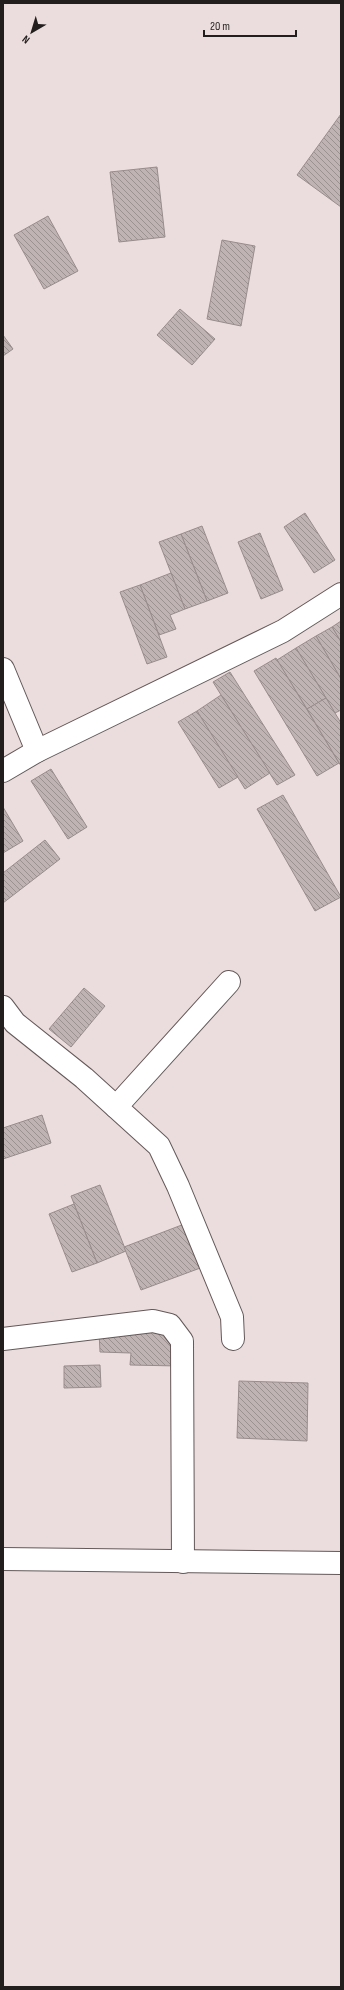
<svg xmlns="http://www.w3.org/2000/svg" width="344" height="1990" font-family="'Sofia Sans Condensed',sans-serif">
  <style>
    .building { fill: url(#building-back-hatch); stroke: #998c8c }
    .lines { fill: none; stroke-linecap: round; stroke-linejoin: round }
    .minor-casing { stroke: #645858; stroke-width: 24 }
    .minor { stroke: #fff; stroke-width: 22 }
  </style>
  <defs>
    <pattern id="building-back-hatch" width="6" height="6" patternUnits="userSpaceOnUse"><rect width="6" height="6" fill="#c0b3b3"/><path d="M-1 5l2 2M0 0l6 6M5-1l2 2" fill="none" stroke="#9c9191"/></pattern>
  </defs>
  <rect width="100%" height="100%" fill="#ebdddd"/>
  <!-- building -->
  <g class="building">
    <path d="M341,114V207L297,175Z"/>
    <path d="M157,167L165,237L119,242L110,172Z"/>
    <path d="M48,216L78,271L44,289L14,235Z"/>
    <path d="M222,240L255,246L241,326L207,319Z"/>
    <path d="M180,309L215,339L192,365L157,335Z"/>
    <path d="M3,335L13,349L3,356Z"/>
    <path d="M305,513L335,560L314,573L284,527Z"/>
    <path d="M202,526L228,593L207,601L181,534Z"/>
    <path d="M260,533L283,590L261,599L238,542Z"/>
    <path d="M181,534L207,601L185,609L159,542Z"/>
    <path d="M171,573L185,609L170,615L176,629L159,635L140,585Z"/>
    <path d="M140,585L167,657L147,664L120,592Z"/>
    <path d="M341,621V642L332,627Z"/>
    <path d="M332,627L341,642V679L316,636Z"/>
    <path d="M316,636L341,679V710L335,713L296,648Z"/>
    <path d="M296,648L326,698L307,709L277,660Z"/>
    <path d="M276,658L339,763L317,776L254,671Z"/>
    <path d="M230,672L295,775L277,785L213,682Z"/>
    <path d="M221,695L270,773L245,789L197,711Z"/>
    <path d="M326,698L341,723V766L307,709Z"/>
    <path d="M197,711L238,777L219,788L178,722Z"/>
    <path d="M51,769L87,827L68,839L31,781Z"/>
    <path d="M283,795L341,897L315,911L257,809Z"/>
    <path d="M3,807L23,841L3,853Z"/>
    <path d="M45,840L60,859L3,903V873Z"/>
    <path d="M84,988L105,1006L71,1047L49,1029Z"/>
    <path d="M42,1115L51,1143L3,1159V1128Z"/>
    <path d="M100,1185L126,1251L97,1263L71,1196Z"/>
    <path d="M74,1204L97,1263L72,1272L49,1214Z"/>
    <path d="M187,1223L203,1267L141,1290L124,1247Z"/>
    <path d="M164,1331L175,1342L178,1366L130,1365L131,1353L100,1352L99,1332Z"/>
    <path d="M100,1365L101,1387L64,1388V1366Z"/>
    <path d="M239,1381L308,1383L307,1441L237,1438Z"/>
  </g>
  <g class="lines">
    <!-- minor casing -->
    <g class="minor-casing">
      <g id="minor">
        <path d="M3,669L37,751"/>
        <path d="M3,771L37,751L283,631L341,594"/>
        <path d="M3,1007L15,1023L84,1078L159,1146L178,1186L232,1317L233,1339"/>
        <path d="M116,1107L229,982"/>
        <path d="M3,1339L153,1321L170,1325L182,1341L183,1562"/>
        <path d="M3,1559L341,1563"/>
      </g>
    </g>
    <!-- minor -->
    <use href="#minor" class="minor"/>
  </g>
  <!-- border -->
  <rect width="344" height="1990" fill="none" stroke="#231e1e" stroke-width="8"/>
  <!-- north arrow -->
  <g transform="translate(32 32) rotate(218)" stroke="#ebdddd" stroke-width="3" paint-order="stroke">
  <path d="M0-3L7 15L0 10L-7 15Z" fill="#231e1e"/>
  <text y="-6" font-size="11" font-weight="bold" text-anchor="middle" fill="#231e1e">N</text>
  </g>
  <!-- scale -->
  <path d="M204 30v6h92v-6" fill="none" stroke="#231e1e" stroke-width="2"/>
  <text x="210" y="30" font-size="12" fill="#231e1e" stroke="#ebdddd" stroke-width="3" paint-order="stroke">20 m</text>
</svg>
